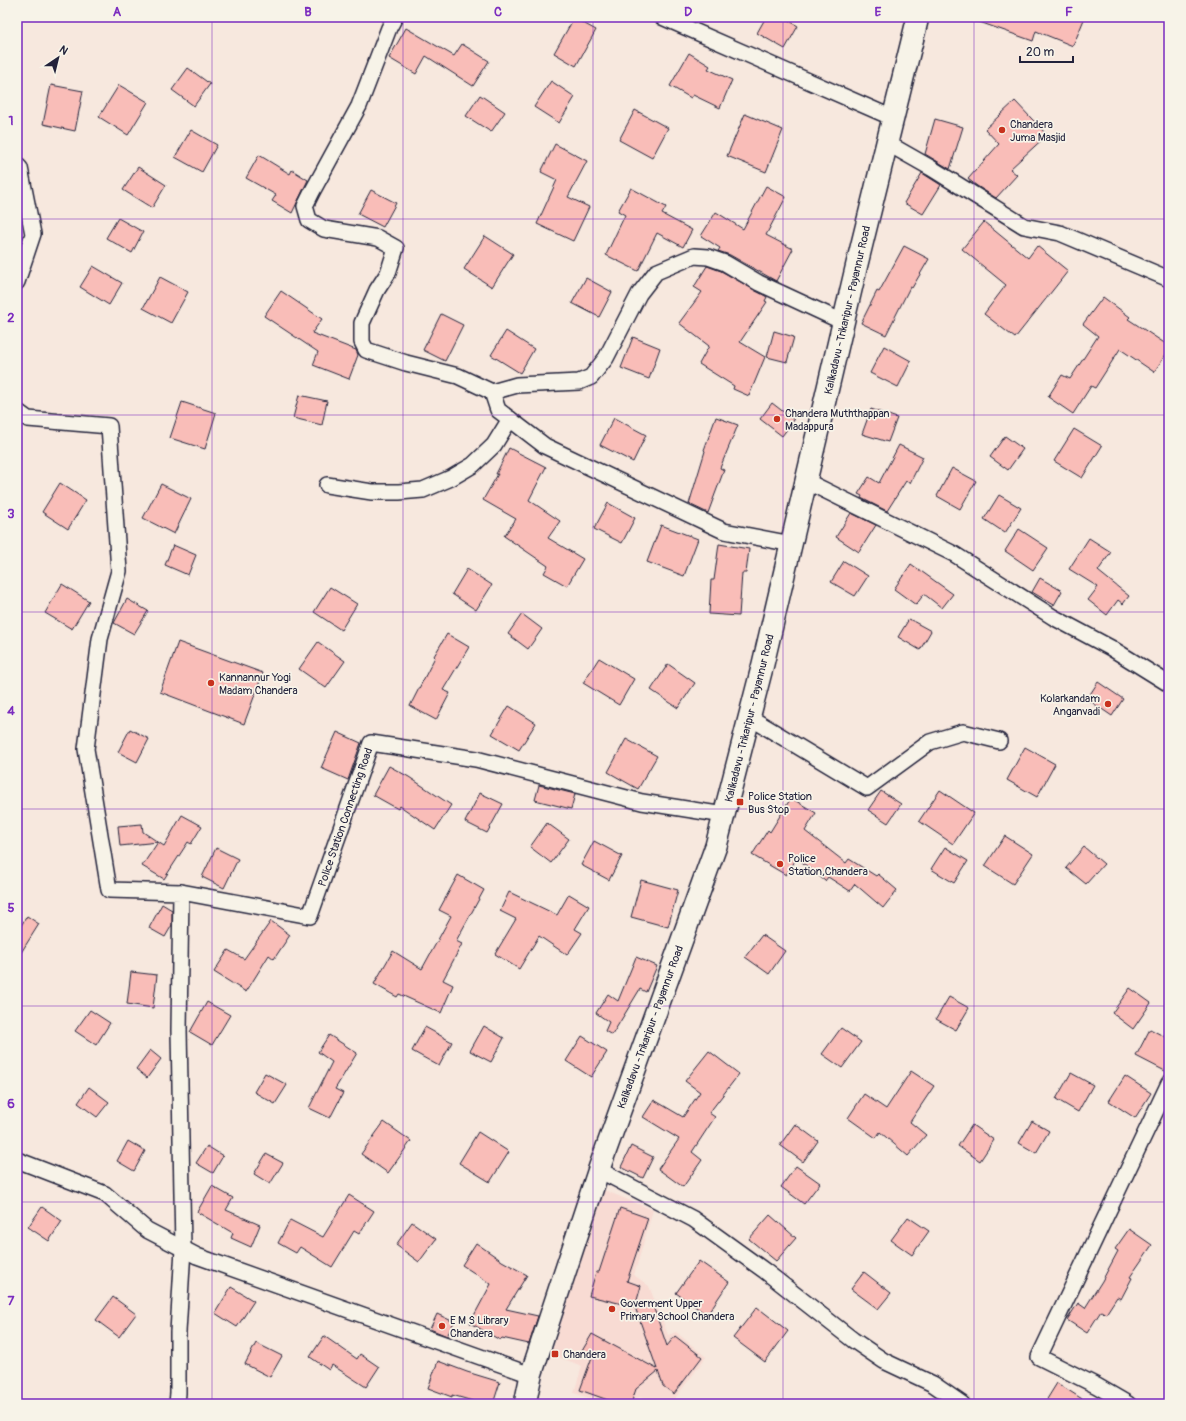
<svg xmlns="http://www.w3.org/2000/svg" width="1186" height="1421" font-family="Pangolin,sans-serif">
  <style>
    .built { fill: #f8dbd3 }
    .building { fill: #f9bdb8; stroke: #22223b }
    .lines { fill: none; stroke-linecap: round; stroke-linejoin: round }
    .minor-casing { stroke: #22223b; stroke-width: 18 }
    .secondary-casing { stroke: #22223b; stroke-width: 24 }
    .minor { stroke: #f7f3e8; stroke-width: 15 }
    .secondary { stroke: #f7f3e8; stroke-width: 21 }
    .grid { fill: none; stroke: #7b2cbf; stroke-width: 1; stroke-opacity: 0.55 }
    .poi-dot { fill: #c8321e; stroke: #f7f3e8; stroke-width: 1.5 }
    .labels { text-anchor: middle; stroke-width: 3.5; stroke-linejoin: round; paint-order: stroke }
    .poi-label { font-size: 11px; fill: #22223b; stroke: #f7f3e8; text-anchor: start }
    .street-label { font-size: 11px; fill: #22223b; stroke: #f7f3e8 }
    .neatline { fill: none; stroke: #7b2cbf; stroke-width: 1.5 }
    .grid-label { font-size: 13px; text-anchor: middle; font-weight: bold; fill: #7b2cbf }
  </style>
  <rect width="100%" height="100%" fill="#f7e8de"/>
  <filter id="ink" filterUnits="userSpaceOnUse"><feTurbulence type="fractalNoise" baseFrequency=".025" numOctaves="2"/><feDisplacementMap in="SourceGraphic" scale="8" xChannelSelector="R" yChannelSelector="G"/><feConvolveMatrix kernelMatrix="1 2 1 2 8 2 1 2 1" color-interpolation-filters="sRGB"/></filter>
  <g filter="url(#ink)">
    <!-- built -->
    <path class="built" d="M604,1190L653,1210L634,1275L649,1286L668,1335L676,1332L706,1357L671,1404H653L639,1397L635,1404H607L574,1393L582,1366L551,1354Z"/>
    <!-- building -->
    <g class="building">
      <path d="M766,17H783L798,26L785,49L757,33Z"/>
      <path d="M972,17H1085L1073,46L1036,31L1033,41L971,19Z"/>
      <path d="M574,18L596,30L576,66L554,53Z"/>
      <path d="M406,28L454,56L462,44L489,61L473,86L426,56L416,74L389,58Z"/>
      <path d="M689,53L710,66L708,69L732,80L720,108L693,95L691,98L670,86Z"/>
      <path d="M188,68L210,84L194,106L172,90Z"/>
      <path d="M551,81L575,97L559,123L534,107Z"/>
      <path d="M51,85L83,91L75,131L43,124Z"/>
      <path d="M119,85L148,102L128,135L99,117Z"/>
      <path d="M480,95L505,112L491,132L466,116Z"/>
      <path d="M1015,101L1047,135L1010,169L1017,175L996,198L977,186L968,179L999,144L985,129Z"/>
      <path d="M635,110L668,128L652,158L619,140Z"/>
      <path d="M745,114L783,130L766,172L727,156Z"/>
      <path d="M935,119L963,127L950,169L925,154Z"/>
      <path d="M191,130L217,145L202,172L175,157Z"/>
      <path d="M555,144L587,161L568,197L589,207L573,241L537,224L557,180L541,172Z"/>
      <path d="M259,155L290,174L292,170L308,180L292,213L272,201L276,195L246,178Z"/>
      <path d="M138,167L166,185L152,208L123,190Z"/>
      <path d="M922,173L941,185L923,214L904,203Z"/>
      <path d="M766,186L786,197L766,235L793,249L776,281L730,255L718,251L720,248L701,236L716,212L743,229Z"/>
      <path d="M631,188L666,207L662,214L692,230L683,247L657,233L638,271L606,255L625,215L618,211Z"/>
      <path d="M371,190L396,203L383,227L358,214Z"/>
      <path d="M118,218L143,232L132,253L106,238Z"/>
      <path d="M984,222L1028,258L1037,246L1068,271L1015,338L984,314L1006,285L962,249Z"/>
      <path d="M485,236L513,254L492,287L464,269Z"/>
      <path d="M904,246L929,259L912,288L910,287L886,335L861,323L877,291L879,292Z"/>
      <path d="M93,266L122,283L109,305L80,287Z"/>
      <path d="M707,266L721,271L767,297L765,301L767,302L740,342L765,357L749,396L733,389L734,386L699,364L709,346L679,323L702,292L694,287Z"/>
      <path d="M160,277L188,292L171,323L143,308Z"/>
      <path d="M586,278L612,292L599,317L572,303Z"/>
      <path d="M281,291L322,319L312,333L356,350L358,355L349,379L313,365L318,352L264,316Z"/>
      <path d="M1103,297L1130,317L1128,319L1169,346V350L1154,372L1120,349L1095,388L1091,386L1073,414L1048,397L1062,375L1070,379L1098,336L1083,324Z"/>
      <path d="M441,314L463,325L445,361L423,350Z"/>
      <path d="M506,331L534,349L520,373L491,355Z"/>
      <path d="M774,331L794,337L787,362L767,357Z"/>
      <path d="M633,337L660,348L649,379L621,368Z"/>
      <path d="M884,346L911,361L898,387L870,373Z"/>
      <path d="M299,395L327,401L322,425L293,418Z"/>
      <path d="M182,402L216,413L205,449L170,438Z"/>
      <path d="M772,403L794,420L782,436L760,419Z"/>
      <path d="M871,409L897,418L888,442L862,434Z"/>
      <path d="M716,417L738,425L720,468L724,470L708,513L689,504L705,451L704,450Z"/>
      <path d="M614,418L646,435L633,462L600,445Z"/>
      <path d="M1074,429L1102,446L1082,478L1054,461Z"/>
      <path d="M1005,436L1023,449L1008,470L990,457Z"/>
      <path d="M899,445L923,457L910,483L906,481L887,511L861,498L862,496L858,494L869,477L879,483Z"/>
      <path d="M509,448L546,467L529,500L560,521L548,538L583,559L567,586L544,573L548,566L504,536L516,519L483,500L498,474H496Z"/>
      <path d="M952,468L976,481L960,509L937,496Z"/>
      <path d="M60,483L86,500L68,529L42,512Z"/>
      <path d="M161,484L191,499L174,534L143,518Z"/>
      <path d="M999,495L1021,508L1005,533L984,519Z"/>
      <path d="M608,503L635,518L622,543L594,529Z"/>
      <path d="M851,513L876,525L859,552L836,537Z"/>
      <path d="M661,525L698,539L684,576L647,562Z"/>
      <path d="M1019,529L1048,548L1033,570L1005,551Z"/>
      <path d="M1089,538L1111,552L1098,571L1129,596L1123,604L1118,600L1107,615L1088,600L1098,587L1069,569Z"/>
      <path d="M719,544L749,549L746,573H742L739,616L709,614L711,580H714Z"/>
      <path d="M173,545L196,555L188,575L165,565Z"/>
      <path d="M844,561L868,576L855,596L831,582Z"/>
      <path d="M911,564L953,594L942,608L924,594L916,605L894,589Z"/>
      <path d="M467,569L492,585L476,610L452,594Z"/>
      <path d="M1040,578L1062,591L1054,605L1032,592Z"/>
      <path d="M62,584L89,601L72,629L45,613Z"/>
      <path d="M330,587L357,604L341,630L314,612Z"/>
      <path d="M127,599L148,611L134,634L114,623Z"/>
      <path d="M522,614L542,629L528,649L508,634Z"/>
      <path d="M909,619L931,631L920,650L898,637Z"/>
      <path d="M447,634L469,647L443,690L450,693L436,720L410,706L435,657L434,656Z"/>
      <path d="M178,642L263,673L244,724L160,692Z"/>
      <path d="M318,642L345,661L326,688L299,669Z"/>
      <path d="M599,658L634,679L619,705L583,683Z"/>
      <path d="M668,664L695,683L678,708L651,690Z"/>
      <path d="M1098,682L1123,699L1112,716L1087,699Z"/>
      <path d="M509,706L536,723L519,750L492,734Z"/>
      <path d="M130,729L149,739L137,762L118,752Z"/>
      <path d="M337,732L361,743L348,780L321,768Z"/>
      <path d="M626,739L657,756L638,789L608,772Z"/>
      <path d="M1025,747L1055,764L1037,797L1007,780Z"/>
      <path d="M389,766L409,777L451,805L435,830L400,806L398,809L373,795Z"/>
      <path d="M539,785L575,794L571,809L535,800Z"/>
      <path d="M940,790L974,813L953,844L919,821Z"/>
      <path d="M881,791L901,804L888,823L868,810Z"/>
      <path d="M480,793L503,804L487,833L465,822Z"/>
      <path d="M791,798L816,813L805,831L846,863L849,859L876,876L878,874L897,890L883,908L855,884L850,891L828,877L825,881L797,858L786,875L752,855L768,830L770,832Z"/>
      <path d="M182,815L202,826L191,844L188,842L164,879L142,866L158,842L120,846L118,826L142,824L143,832L164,846Z"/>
      <path d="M547,823L569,839L551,863L530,847Z"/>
      <path d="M1005,836L1033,854L1013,884L985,866Z"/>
      <path d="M594,841L622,856L609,880L581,865Z"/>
      <path d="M945,847L968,861L954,883L931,869Z"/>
      <path d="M1084,847L1104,864L1086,884L1066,868Z"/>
      <path d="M216,848L238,859L224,888L202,877Z"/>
      <path d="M458,875L484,890L456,941L462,944L443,980L453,985L441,1013L399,994L397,997L374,984L393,951L422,969L451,916L439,910Z"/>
      <path d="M641,880L678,890L668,927L631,917Z"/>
      <path d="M509,892L557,915L569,894L589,906L575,929L582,933L567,955L539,936L519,969L495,954L516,919L500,911Z"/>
      <path d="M162,904L172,910V925L165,937L149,928Z"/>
      <path d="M27,916L39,924L17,959V932Z"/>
      <path d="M271,921L290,935L274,959L269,955L246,992L214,972L228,950L244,959Z"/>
      <path d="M762,935L785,951L769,974L745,957Z"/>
      <path d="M636,957L657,966L646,992L640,989L612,1035L605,1031L609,1022L596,1013L608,994L618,1001Z"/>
      <path d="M131,972L157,975L153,1008L127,1004Z"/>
      <path d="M1130,988L1151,1003L1133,1029L1112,1013Z"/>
      <path d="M949,997L969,1008L956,1030L936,1019Z"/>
      <path d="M207,1002L230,1015L212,1045L190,1032Z"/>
      <path d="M90,1010L110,1023L96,1045L75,1031Z"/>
      <path d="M484,1026L504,1038L491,1062L470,1051Z"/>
      <path d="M425,1027L452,1042L439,1066L412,1051Z"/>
      <path d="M841,1028L861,1042L842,1068L822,1054Z"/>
      <path d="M1150,1029L1169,1039V1063L1165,1071L1136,1056Z"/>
      <path d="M329,1035L357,1053L335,1089L343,1093L330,1118L309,1108L332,1062L318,1052Z"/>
      <path d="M582,1036L607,1052L591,1077L566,1061Z"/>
      <path d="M150,1050L161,1059L147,1078L136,1069Z"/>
      <path d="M709,1051L739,1074L709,1113L715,1117L692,1152L702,1160L683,1187L658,1169L679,1139L643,1117L654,1100L683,1117L700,1092L685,1081Z"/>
      <path d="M911,1071L934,1086L910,1122L926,1135L908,1156L880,1132L876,1138L848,1118L864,1094L886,1109Z"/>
      <path d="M265,1073L287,1085L275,1104L254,1092Z"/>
      <path d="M1071,1073L1093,1085L1078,1112L1056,1099Z"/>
      <path d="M1125,1076L1151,1093L1135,1118L1109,1101Z"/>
      <path d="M89,1087L109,1102L97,1117L78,1103Z"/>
      <path d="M1032,1121L1049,1131L1036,1153L1019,1143Z"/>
      <path d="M384,1122L411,1141L388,1173L361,1154Z"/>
      <path d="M795,1124L818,1141L803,1162L780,1145Z"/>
      <path d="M972,1125L994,1140L980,1161L958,1146Z"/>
      <path d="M478,1132L509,1152L490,1182L459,1163Z"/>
      <path d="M128,1141L145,1151L134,1171L117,1161Z"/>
      <path d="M207,1146L223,1156L213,1173L196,1163Z"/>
      <path d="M631,1146L653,1157L643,1178L621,1167Z"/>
      <path d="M266,1154L283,1163L270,1184L254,1174Z"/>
      <path d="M796,1166L820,1183L804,1204L781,1187Z"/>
      <path d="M212,1186L233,1198L226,1210L260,1225L251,1247L231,1238L233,1233L197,1212Z"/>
      <path d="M349,1195L374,1211L359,1234L354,1231L332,1267L300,1247L296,1253L278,1243L290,1220L323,1237Z"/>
      <path d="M42,1207L62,1221L49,1241L28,1227Z"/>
      <path d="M620,1208L648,1218L627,1281L641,1286L635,1307L589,1296L596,1272H599Z"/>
      <path d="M770,1215L796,1238L776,1261L749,1239Z"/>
      <path d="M908,1217L929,1231L912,1255L891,1240Z"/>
      <path d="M412,1222L436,1239L419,1262L396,1245Z"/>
      <path d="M1129,1229L1152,1245L1130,1277L1132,1278L1121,1299L1117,1297L1106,1314L1101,1311L1087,1333L1067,1320L1078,1303L1085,1308L1102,1281L1118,1251L1115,1249Z"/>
      <path d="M476,1243L502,1261L527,1275L506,1309L538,1316L529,1344L502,1338L500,1340L470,1323L491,1284L462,1265Z"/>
      <path d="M699,1261L729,1282L707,1315L676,1293Z"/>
      <path d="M864,1272L891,1293L878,1309L851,1289Z"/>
      <path d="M231,1287L254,1301L237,1327L215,1313Z"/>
      <path d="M113,1297L136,1314L119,1337L96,1320Z"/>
      <path d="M646,1303H652L667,1346L675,1336L702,1357L674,1394L663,1386L658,1371L636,1389L631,1404H619L580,1390L592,1357L582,1351L592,1334L657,1369L635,1307Z"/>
      <path d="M757,1307L788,1331L765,1362L733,1338Z"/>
      <path d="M437,1314L454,1322L447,1336L430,1329Z"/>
      <path d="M324,1336L357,1359L360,1354L379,1367L366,1387L332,1365L329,1370L310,1357Z"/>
      <path d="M256,1343L282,1356L270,1377L245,1364Z"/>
      <path d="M438,1361L467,1372L500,1382L493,1404H483L452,1395V1397L428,1388Z"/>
      <path d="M1057,1383L1090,1404H1044Z"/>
    </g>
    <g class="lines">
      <!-- minor casing -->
      <g class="minor-casing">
        <g id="minor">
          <path d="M395,17L389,28L359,106L312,192L305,206L309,220L324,229L378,238L396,248L388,273L377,290L362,323V342L366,350L406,363L458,376L492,392L517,385L579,382L591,377L606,358L639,294L656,272L694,256L708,257L725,263L759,283L843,322"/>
          <path d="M662,17L893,118"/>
          <path d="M887,143L931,168L1024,226L1060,233L1169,279"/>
          <path d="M17,165L20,168L33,234L17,282"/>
          <path d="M492,392L498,410L545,446L724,531L792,544"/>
          <path d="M17,411L28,419L109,426L119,571L100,639L86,749L109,890L181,892L179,1030L183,1249L178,1332V1393L177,1404"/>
          <path d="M806,481L954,554L1053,617L1111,648L1169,684"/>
          <path d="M327,485L372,492H399L423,490L451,478L473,465L494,445L510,419"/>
          <path d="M749,717L867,788L930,742L963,732L999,741"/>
          <path d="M181,892L310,916L371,743L476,759L642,802L724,815"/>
          <path d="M17,1160L105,1194L147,1230L197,1256L531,1375"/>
          <path d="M599,1170L693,1219L765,1271L853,1340L884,1361L933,1384L962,1404"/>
          <path d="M1128,1404L1097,1386L1039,1357L1169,1083"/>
        </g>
      </g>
      <!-- secondary casing -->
      <g class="secondary-casing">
        <path id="secondary" d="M525,1404L531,1375L600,1166L716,846L763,664L857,264L918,17"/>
      </g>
      <!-- minor -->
      <use href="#minor" class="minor"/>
      <!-- secondary -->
      <use href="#secondary" class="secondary"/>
    </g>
  </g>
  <!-- grid -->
  <path class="grid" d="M212,17V1404M403,17V1404M593,17V1404M783,17V1404M974,17V1404M17,219H1169M17,415H1169M17,612H1169M17,809H1169M17,1006H1169M17,1202H1169"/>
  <!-- markers -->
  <g class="poi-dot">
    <circle cx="1002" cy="130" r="4"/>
    <circle cx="777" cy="419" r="4"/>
    <circle cx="211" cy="683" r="4"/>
    <circle cx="1108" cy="704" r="4"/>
    <rect x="736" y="798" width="8" height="8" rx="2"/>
    <circle cx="780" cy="864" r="4"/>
    <circle cx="612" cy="1309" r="4"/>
    <circle cx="442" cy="1326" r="4"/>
    <rect x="551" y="1350" width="8" height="8" rx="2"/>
  </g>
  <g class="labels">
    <!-- poi labels -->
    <g class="poi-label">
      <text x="1010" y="128">Chandera<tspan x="1010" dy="13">Juma Masjid</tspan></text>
      <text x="785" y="417">Chandera Muththappan<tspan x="785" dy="13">Madappura</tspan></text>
      <text x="219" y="681">Kannannur Yogi<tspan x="219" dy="13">Madam Chandera</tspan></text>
      <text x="1100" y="702" text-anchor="end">Kolarkandam<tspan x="1100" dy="13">Anganvadi</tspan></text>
      <text x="748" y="800">Police Station<tspan x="748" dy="13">Bus Stop</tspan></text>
      <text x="788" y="862">Police<tspan x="788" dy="13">Station,Chandera</tspan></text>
      <text x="620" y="1307">Goverment Upper<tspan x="620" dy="13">Primary School Chandera</tspan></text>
      <text x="450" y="1324">E M S Library<tspan x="450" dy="13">Chandera</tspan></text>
      <text x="563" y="1358">Chandera</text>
    </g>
    <!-- street labels -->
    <g class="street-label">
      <text transform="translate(847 310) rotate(-77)" y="4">Kalikadavu -Trikaripur - Payannur Road</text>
      <text transform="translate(749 718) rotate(-76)" y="4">Kalikadavu -Trikaripur - Payannur Road</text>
      <text transform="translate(345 817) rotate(-71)" y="4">Police Station Connecting Road</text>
      <text transform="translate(650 1027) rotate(-70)" y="4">Kalikadavu -Trikaripur - Payannur Road</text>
    </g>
  </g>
  <!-- margin -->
  <rect width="1186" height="1421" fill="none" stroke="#f7f3e8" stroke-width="44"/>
  <!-- north arrow -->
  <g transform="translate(58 58) rotate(35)" stroke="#f7f3e8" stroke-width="3" paint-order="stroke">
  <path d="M0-3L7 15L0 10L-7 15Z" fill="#22223b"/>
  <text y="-6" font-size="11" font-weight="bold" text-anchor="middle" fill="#22223b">N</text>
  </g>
  <!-- scale -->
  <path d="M1020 56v6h53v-6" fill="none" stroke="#22223b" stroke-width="2"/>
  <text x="1026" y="56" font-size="12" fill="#22223b" stroke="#f7f3e8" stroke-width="3" paint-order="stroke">20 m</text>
  <rect x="22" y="22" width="1142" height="1377" class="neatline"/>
  <g class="grid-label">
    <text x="117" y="16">A</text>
    <text x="308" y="16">B</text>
    <text x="498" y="16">C</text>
    <text x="688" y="16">D</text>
    <text x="878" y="16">E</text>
    <text x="1069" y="16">F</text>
    <text x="11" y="125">1</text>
    <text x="11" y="322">2</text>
    <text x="11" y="518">3</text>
    <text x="11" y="715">4</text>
    <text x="11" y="912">5</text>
    <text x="11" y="1108">6</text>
    <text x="11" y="1305">7</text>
  </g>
</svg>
